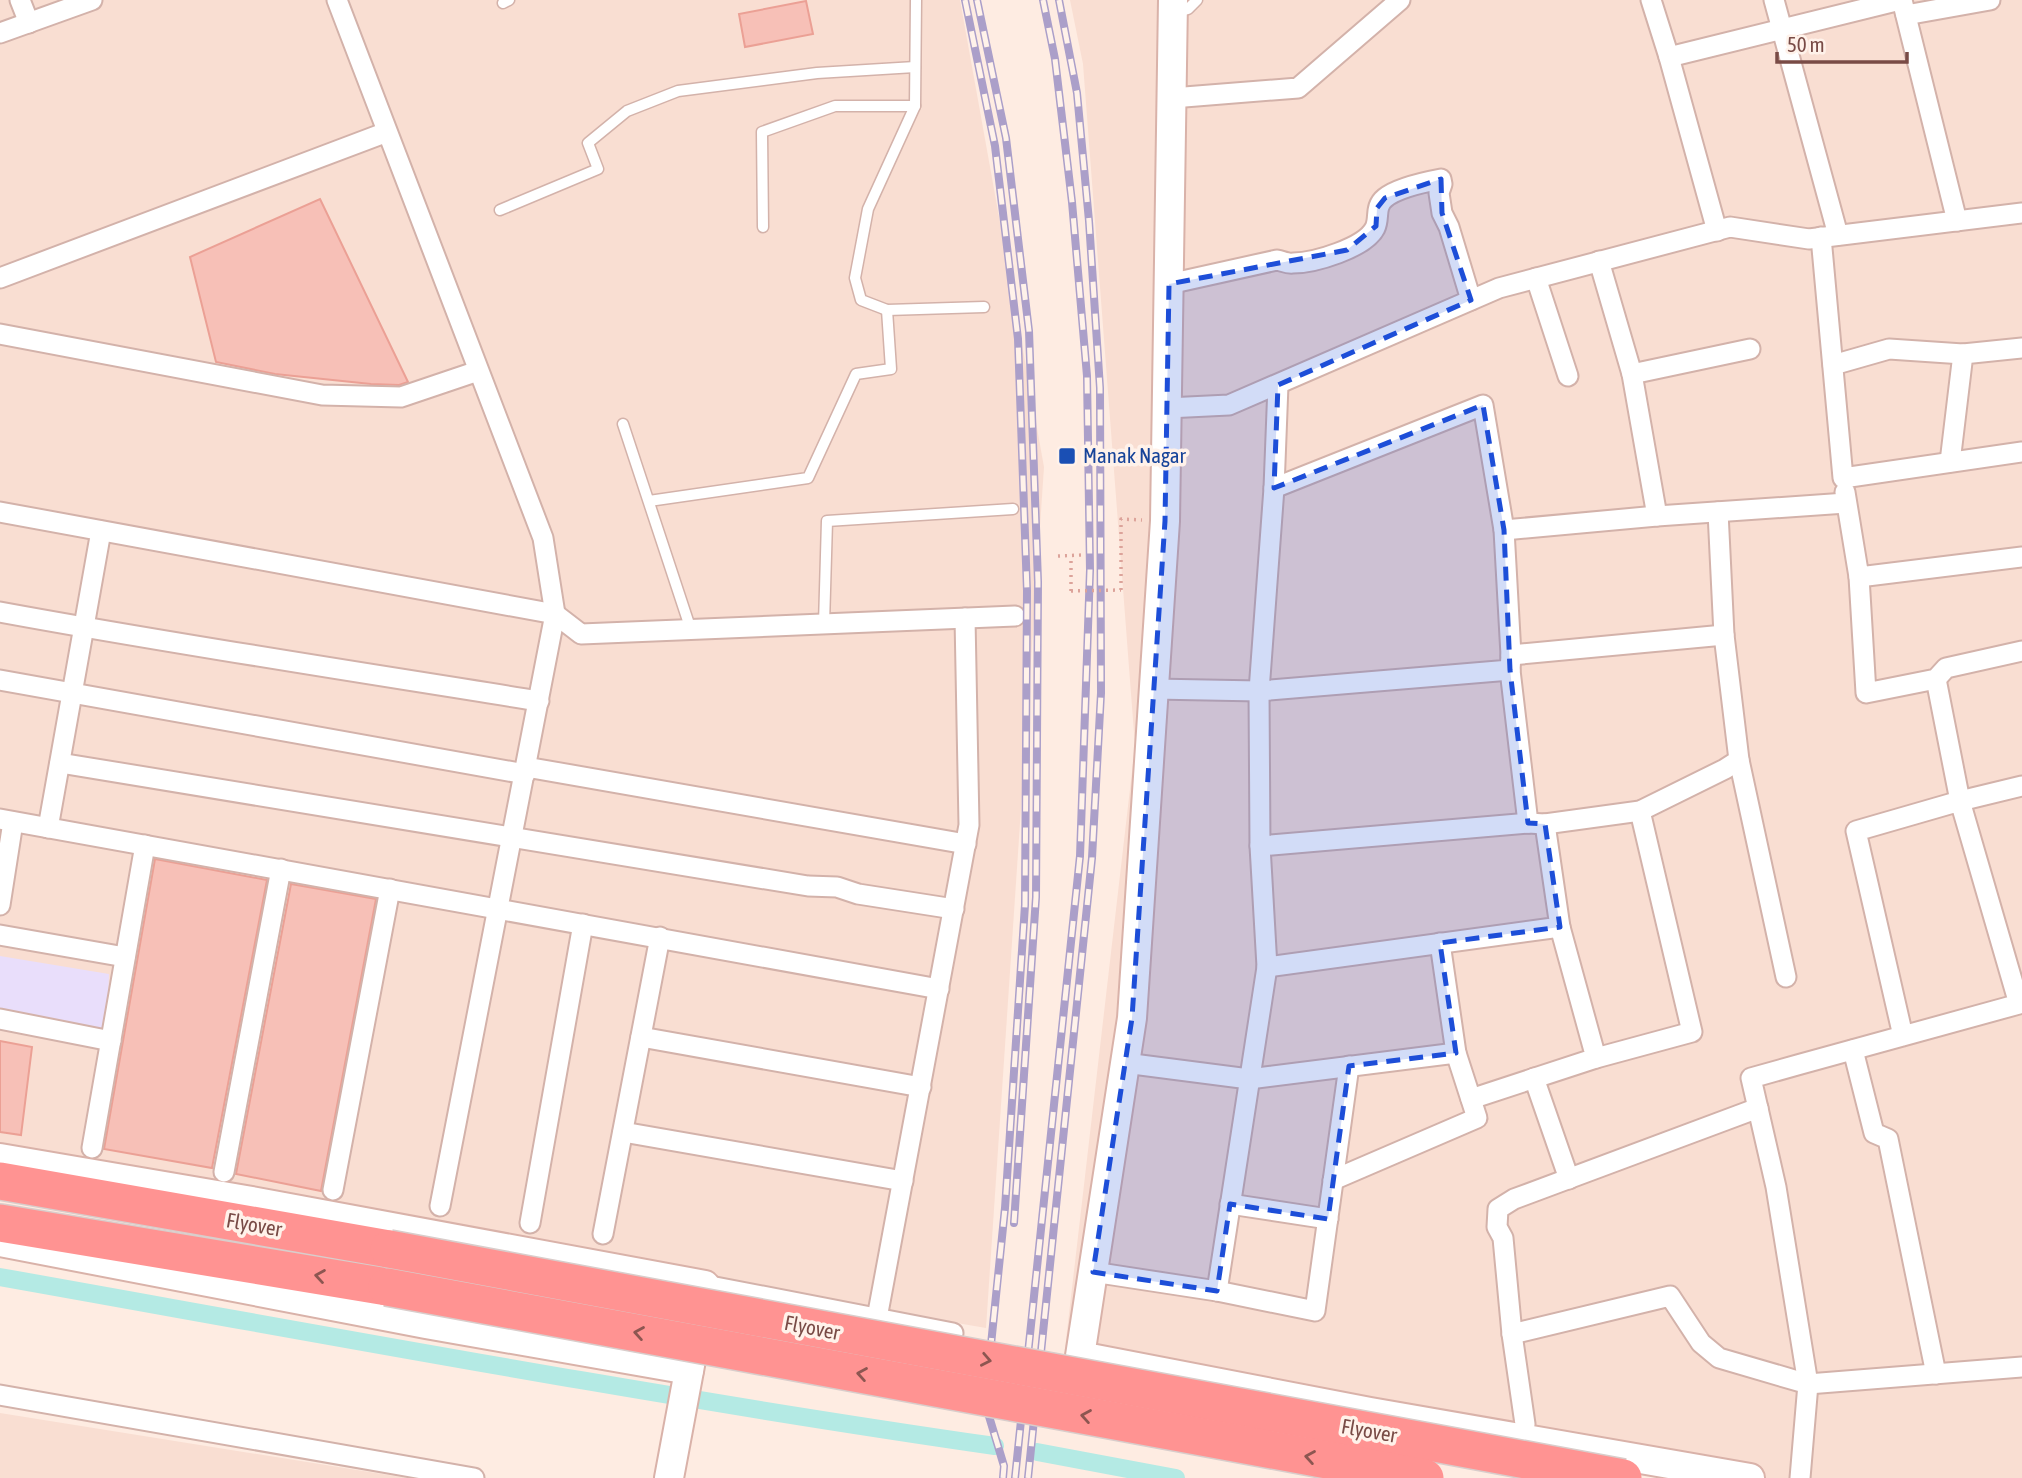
<svg xmlns="http://www.w3.org/2000/svg" width="2022" height="1478" font-family="'Asap Condensed',sans-serif">
  <style>
    .residential { fill: #f9ded2 }
    .education { fill: #e9defb }
    .lines { fill: none; stroke-linecap: round; stroke-linejoin: round }
    .canal { stroke: #b4eae4; stroke-width: 18 }
    .building { fill: #f7c0b7; stroke: #eba095; stroke-width: 2 }
    .lane-casing { stroke: #d3b2aa; stroke-width: 13 }
    .street-casing { stroke: #d3b2aa; stroke-width: 23 }
    .secondary-casing { stroke: #d9b2a9; stroke-width: 32 }
    .highway-casing { stroke: #d9cdcb; stroke-width: 40 }
    .path { stroke: #dca39a; stroke-width: 3.5; stroke-dasharray: 2 5; stroke-linecap: butt }
    .lane { stroke: #fff; stroke-width: 10 }
    .street { stroke: #fff; stroke-width: 19 }
    .secondary { stroke: #fff; stroke-width: 28 }
    .highway { stroke: #ff9392; stroke-width: 37 }
    .rail-casing { stroke: #ab9fc9; stroke-width: 8 }
    .rail { stroke: #fff2ea; stroke-width: 5; stroke-dasharray: 16; stroke-linecap: butt }
    .highway-bridge-casing { stroke: #d9cdcb; stroke-width: 40; stroke-linecap: butt }
    .path-bridge { stroke: #dca39a; stroke-width: 3.5; stroke-dasharray: 2 5; stroke-linecap: butt }
    .highway-bridge { stroke: #ff9392; stroke-width: 37 }
    .oneway { stroke: #8d5651 }
    .marked { fill: #1d4ed8; fill-opacity: 0.2; stroke: #1d4ed8; stroke-width: 5; stroke-dasharray: 14 9; stroke-linejoin: round }
    .transit-dot { fill: #1a4fb4; stroke: #fff2ea; stroke-width: 2.5 }
    .labels { text-anchor: middle; stroke-width: 7; stroke-linejoin: round; paint-order: stroke }
    .transit-label { font-size: 21px; fill: #164399; stroke: #fff2ea; text-anchor: start }
    .street-label { font-size: 21px; fill: #794b46; stroke: #fff2ea }
  </style>
  <rect width="100%" height="100%" fill="#feece2"/>
  <!-- residential -->
  <g class="residential">
    <path d="M0,0H960L1044,467L986,1328L0,1158Z"/>
    <path d="M1070,0H2022V1478H1713L1064,1357L1135,746L1083,64Z"/>
    <path d="M0,1413L407,1478H0Z"/>
  </g>
  <!-- education -->
  <path class="education" d="M0,956L109,974L107,1034L0,1012Z"/>
  <g class="lines">
    <!-- canal -->
    <g class="canal">
      <path d="M0,1277C331,1336 662,1398 995,1446"/>
      <path d="M1037,1452L1176,1478"/>
    </g>
  </g>
  <!-- building -->
  <g class="building">
    <path d="M806,1L813,34L745,47L739,14Z"/>
    <path d="M320,199L408,382L399,385L371,384L275,374L216,362L190,257Z"/>
    <path d="M155,859L267,880L212,1168L104,1149Z"/>
    <path d="M291,884L376,899L321,1191L236,1174Z"/>
    <path d="M0,1041L32,1047L21,1135L0,1132Z"/>
  </g>
  <g class="lines">
    <!-- lane casing -->
    <g class="lane-casing">
      <g id="lane">
        <path d="M916,0L915,106L868,209L855,278L861,300L887,310L984,307"/>
        <path d="M503,3L509,0"/>
        <path d="M1177,12L1188,9L1197,0"/>
        <path d="M500,210L598,169L588,143L627,111L678,91L817,73L915,67"/>
        <path d="M763,227L762,132L835,106H915"/>
        <path d="M623,424L691,630"/>
        <path d="M649,501L808,478L856,374L891,369L887,310"/>
        <path d="M824,624L827,521L1013,509"/>
      </g>
    </g>
    <!-- street casing -->
    <g class="street-casing">
      <g id="street">
        <path d="M20,0L29,23"/>
        <path d="M337,0L543,538L555,614L440,1206"/>
        <path d="M1651,0L1669,57"/>
        <path d="M1774,0L1838,235"/>
        <path d="M1902,0L1957,221"/>
        <path d="M1906,15L1990,0"/>
        <path d="M0,33L92,0"/>
        <path d="M1172,98L1298,88L1400,0"/>
        <path d="M1717,231L1669,57L1900,0"/>
        <path d="M1821,237L1843,478L2022,452"/>
        <path d="M1599,261L1632,374L1750,349"/>
        <path d="M0,278L387,132"/>
        <path d="M1536,278L1568,376"/>
        <path d="M1169,284L1277,260C1282,261 1288,264 1293,263C1314,263 1365,248 1375,228C1380,218 1374,207 1385,198C1397,188 1425,182 1441,179L1442,184L1439,193L1442,213L1449,227L1471,300"/>
        <path d="M0,334L322,395L401,397L478,371"/>
        <path d="M1833,365L1889,349L1963,354"/>
        <path d="M1632,374L1657,516"/>
        <path d="M1278,385L1274,488L1259,691L1260,846L1528,823L1545,824L1640,811L1725,769L1739,760L1724,635L1718,512"/>
        <path d="M1167,408L1229,405L1499,288L1730,227L1809,239L2022,213"/>
        <path d="M1950,462L1963,354L2022,348"/>
        <path d="M1845,492L1859,577L2022,557"/>
        <path d="M0,512L555,614L581,634L1015,616"/>
        <path d="M1504,530L1657,516L1846,503"/>
        <path d="M1859,577L1866,693L1936,679L1946,668L2022,651"/>
        <path d="M0,612C179,645 359,672 539,701"/>
        <path d="M1511,655L1724,635"/>
        <path d="M1510,670L1528,823"/>
        <path d="M1936,679L1960,801L2022,786"/>
        <path d="M0,680L525,774"/>
        <path d="M1154,689L1259,691L1510,670L1511,655L1504,530L1483,405L1274,488"/>
        <path d="M1739,760L1786,977"/>
        <path d="M60,763L808,886L837,887L858,894L954,909"/>
        <path d="M526,767L966,844"/>
        <path d="M0,819L939,989"/>
        <path d="M48,828L101,531"/>
        <path d="M1260,846L1267,967L1560,927L1545,824"/>
        <path d="M0,905L13,822"/>
        <path d="M0,935L125,957"/>
        <path d="M0,1019L111,1041"/>
        <path d="M641,1037L921,1087"/>
        <path d="M1853,1050L1874,1133L1888,1139L1936,1374"/>
        <path d="M1596,1058L1692,1032L1640,811"/>
        <path d="M1125,1063L1249,1079L1456,1053L1440,943"/>
        <path d="M1534,1078L1569,1179"/>
        <path d="M1471,1099L1596,1058L1560,927"/>
        <path d="M623,1132L903,1181"/>
        <path d="M92,1148L145,845"/>
        <path d="M224,1172L281,869"/>
        <path d="M1333,1180L1477,1118L1456,1053"/>
        <path d="M333,1190L390,889"/>
        <path d="M1230,1204L1328,1219"/>
        <path d="M530,1223L583,924"/>
        <path d="M603,1234L660,937"/>
        <path d="M1093,1272L1217,1291L1315,1311L1349,1066"/>
        <path d="M705,1285L953,1333"/>
        <path d="M1217,1291L1267,967"/>
        <path d="M877,1318L969,825L965,618"/>
        <path d="M1512,1334L1670,1296L1701,1343L1719,1358L1808,1384L2022,1367"/>
        <path d="M0,1395L474,1478"/>
        <path d="M1522,1438L1525,1424L1512,1334L1503,1238L1497,1227L1498,1209L1514,1199L1758,1108"/>
        <path d="M1800,1478L1808,1384L1776,1187L1751,1078C1840,1053 1929,1029 2019,1004L1960,801L1856,831L1903,1036"/>
      </g>
    </g>
    <!-- secondary casing -->
    <g class="secondary-casing">
      <g id="secondary">
        <path d="M1173,0L1165,521L1132,1018L1080,1356L1370,1412L1750,1478"/>
        <path d="M0,1158L246,1200L705,1285L669,1478"/>
        <path d="M0,1242L426,1324L689,1370"/>
      </g>
    </g>
    <!-- highway casing -->
    <g class="highway-casing">
      <g id="highway">
        <path d="M0,1181L389,1249"/>
        <path d="M0,1223L387,1287"/>
      </g>
    </g>
    <!-- path -->
    <g class="path">
      <path d="M1058,556L1082,555"/>
      <path d="M1121,590V519L1142,520"/>
      <path d="M1071,591V556"/>
    </g>
    <!-- lane -->
    <use href="#lane" class="lane"/>
    <!-- street -->
    <use href="#street" class="street"/>
    <!-- secondary -->
    <use href="#secondary" class="secondary"/>
    <!-- highway -->
    <use href="#highway" class="highway"/>
    <!-- rail casing -->
    <g class="rail-casing">
      <g id="rail">
        <path d="M965,0L995,146L1018,339L1027,591L1025,905L1005,1208L985,1403L1004,1466L1003,1478"/>
        <path d="M977,0L1006,138L1029,331L1038,582L1036,897L1014,1223"/>
        <path d="M1015,1478L1080,856L1090,570L1087,376L1072,202L1055,59L1043,0"/>
        <path d="M1028,1478L1092,858L1101,693L1100,388L1089,221L1077,93L1059,0"/>
      </g>
    </g>
    <!-- rail -->
    <use href="#rail" class="rail"/>
    <!-- highway-bridge casing -->
    <g class="highway-bridge-casing">
      <g id="highway-bridge">
        <path d="M389,1249L1623,1478"/>
        <path d="M387,1287L1425,1478"/>
      </g>
    </g>
    <!-- path-bridge -->
    <path class="path-bridge" d="M1071,591L1121,590"/>
    <!-- highway-bridge -->
    <use href="#highway-bridge" class="highway-bridge"/>
  </g>
  <!-- one-way arrows -->
  <defs><path id="oneway-chevron" d="M-2-3.5L2.5 0L-2 3.5" fill="none" stroke-width="1.6" stroke-linecap="round" stroke-linejoin="round" transform="scale(1.75)"/></defs>
  <g class="oneway">
    <use href="#oneway-chevron" transform="translate(320 1276) rotate(-171)"/>
    <use href="#oneway-chevron" transform="translate(639 1333) rotate(-170)"/>
    <use href="#oneway-chevron" transform="translate(986 1360) rotate(11)"/>
    <use href="#oneway-chevron" transform="translate(862 1374) rotate(-170)"/>
    <use href="#oneway-chevron" transform="translate(1086 1416) rotate(-170)"/>
    <use href="#oneway-chevron" transform="translate(1310 1457) rotate(-170)"/>
  </g>
  <!-- marked area -->
  <path class="marked" d="M1441,179L1442,213L1471,300L1278,385L1274,488L1483,405L1504,530L1510,670L1528,823L1545,824L1560,927L1440,943L1456,1053L1349,1066L1328,1219L1230,1204L1217,1291L1093,1272L1132,1018L1165,521L1169,284L1347,250L1376,226L1377,208L1385,198Z"/>
  <!-- markers -->
  <rect class="transit-dot" x="1058" y="447" width="18" height="18" rx="3.5"/>
  <g class="labels">
    <!-- transit labels -->
    <g class="transit-label">
      <text x="1083" y="463">Manak Nagar</text>
    </g>
    <!-- street labels -->
    <g class="street-label">
      <text transform="translate(254 1225) rotate(10)" y="7">Flyover</text>
      <text transform="translate(812 1328) rotate(11)" y="7">Flyover</text>
      <text transform="translate(1369 1431) rotate(10)" y="7">Flyover</text>
    </g>
  </g>
  <!-- scale -->
  <path d="M1777 52v10h130v-10" fill="none" stroke="#794b46" stroke-width="3.5"/>
  <text x="1787" y="52" font-size="21" fill="#794b46" stroke="#fff2ea" stroke-width="5" paint-order="stroke">50 m</text>
</svg>
